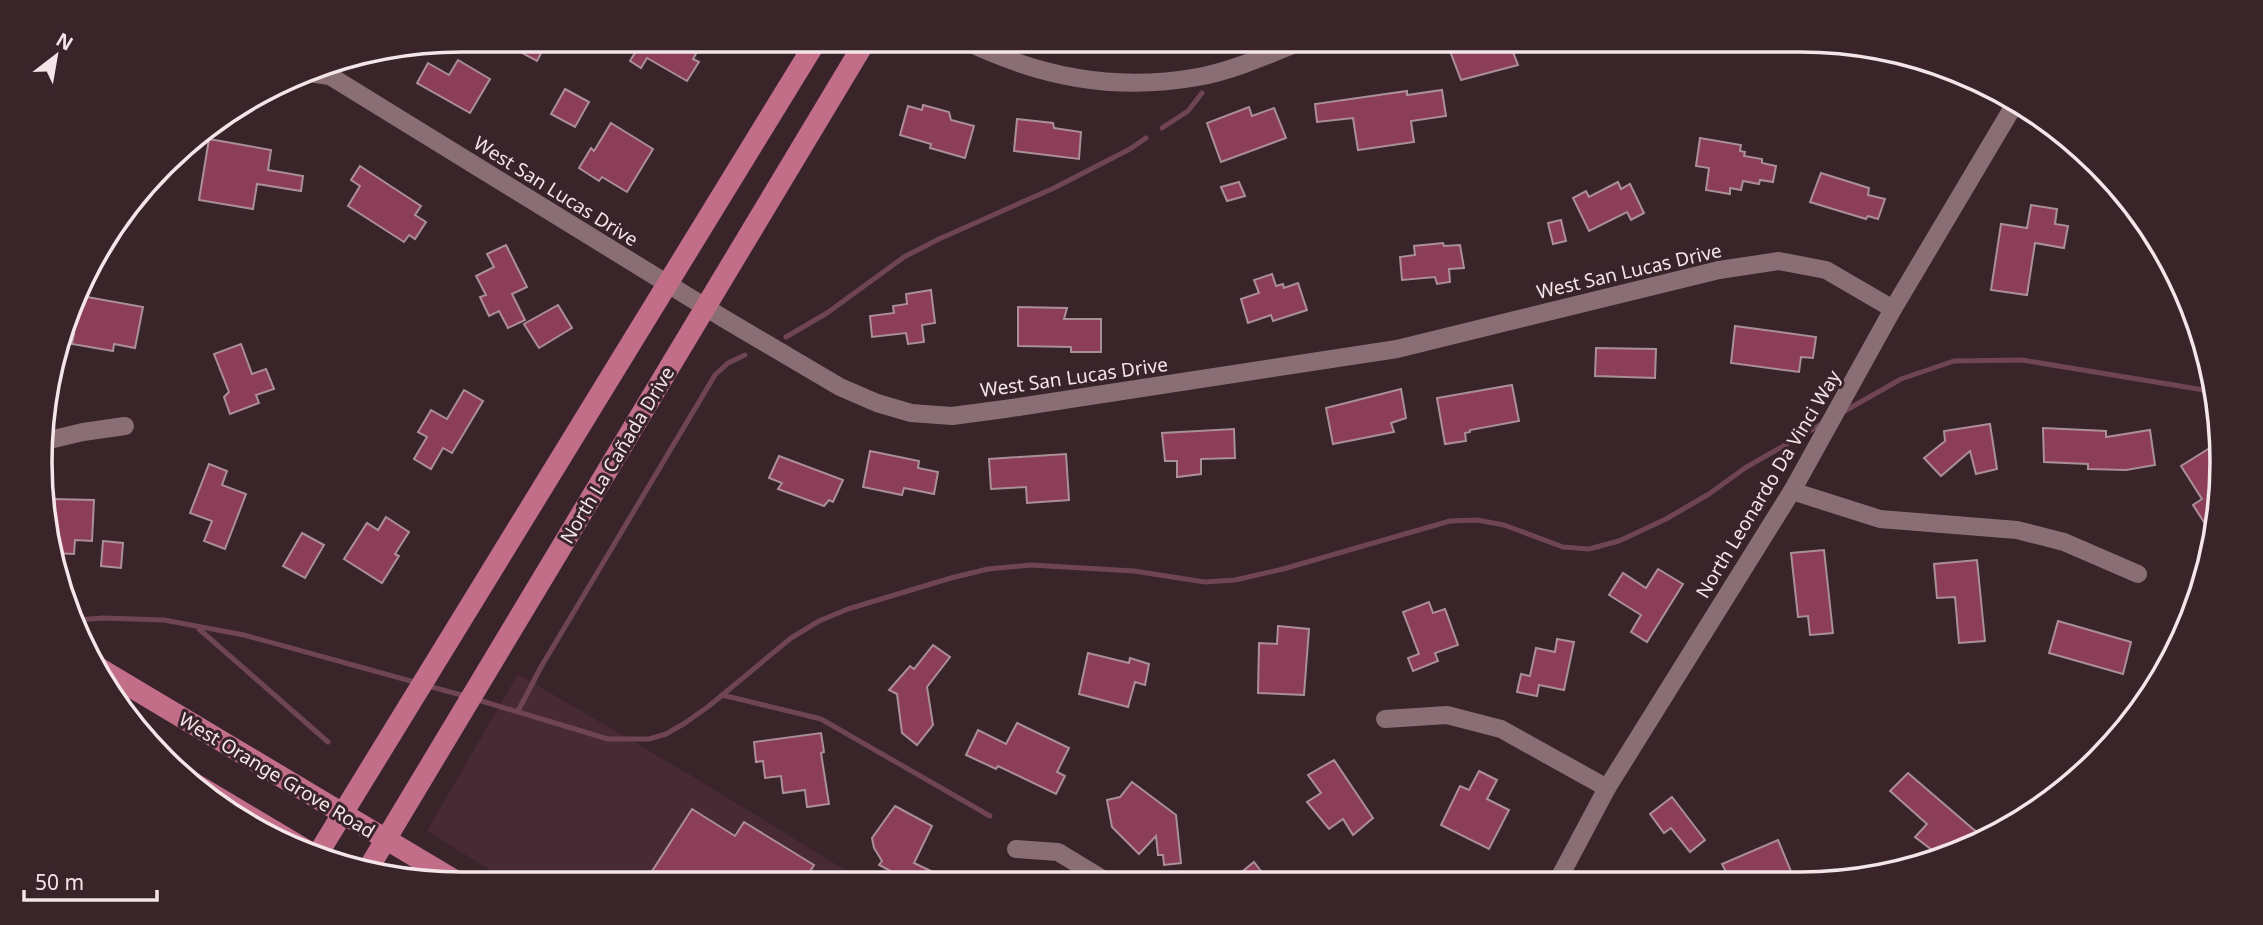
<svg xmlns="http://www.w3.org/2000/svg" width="2263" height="925" font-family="'Noto Sans',sans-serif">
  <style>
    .built { fill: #472a33 }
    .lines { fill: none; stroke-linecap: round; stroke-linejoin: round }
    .stream { stroke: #6f4556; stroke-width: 5 }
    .building { fill: #8c3e58; stroke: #ab8f96; stroke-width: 2 }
    .street { stroke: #896f75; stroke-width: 18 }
    .primary { stroke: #c36e89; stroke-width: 21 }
    .labels { text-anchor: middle; stroke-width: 6; stroke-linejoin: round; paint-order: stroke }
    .street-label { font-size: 19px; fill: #f4e5e8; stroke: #39242a }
    .rim { fill: none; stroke: #f4e5e8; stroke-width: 3.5 }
  </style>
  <rect width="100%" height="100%" fill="#39242a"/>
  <!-- built -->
  <path class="built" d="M518,674L697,779L868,884L514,885L427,831Z"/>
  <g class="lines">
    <!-- stream -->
    <g class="stream">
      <path d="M1162,128L1188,111L1202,93"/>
      <path d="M786,337L827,313L904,257L939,239L1054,188L1130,149L1146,138"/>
      <path d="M1843,412L1901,379L1954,361L2022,360L2210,391"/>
      <path d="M77,620L103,618L164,620L244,635L418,683"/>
      <path d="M199,629L328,742"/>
      <path d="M428,686L465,696"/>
      <path d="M722,695L821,719L990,816"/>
      <path d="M475,699L608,739H649L666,734L685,723L709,706L791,638L819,621L848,609L951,578L988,569L1031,565L1134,571L1205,582L1235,580L1283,569L1450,521L1477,520L1504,525L1563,547L1589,549L1619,541L1666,519L1709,494L1745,468L1825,422"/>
      <path d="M518,711L541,667L715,375L728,363L745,355"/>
    </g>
  </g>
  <!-- building -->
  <g class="building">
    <path d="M498,40H548L537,61Z"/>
    <path d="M643,40H704L693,59L699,62L687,81L647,58L641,68L630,61Z"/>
    <path d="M1483,40H1539L1540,46L1513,52L1518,65L1461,80L1450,51Z"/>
    <path d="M458,60L490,79L470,113L417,83L428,63L449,75Z"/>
    <path d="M565,89L589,102L575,127L551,114Z"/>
    <path d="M1442,90L1446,116L1411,121L1414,142L1358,150L1353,118L1317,122L1315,104L1407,91V95Z"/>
    <path d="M923,105L949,112L951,120L974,126L965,158L930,148L931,144L900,135L908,106L922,110Z"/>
    <path d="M1249,107L1252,116L1274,108L1286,138L1221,162L1207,123Z"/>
    <path d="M1017,119L1053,123L1054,128L1081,132L1079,159L1014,151Z"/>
    <path d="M611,123L653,149L627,192L602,177L599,181L579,168L591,148L594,151Z"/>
    <path d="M1700,138L1741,145L1740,151L1745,152L1744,156L1762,159V163L1776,166L1773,182L1760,180L1759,184L1743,181L1741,190L1730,188V194L1706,190L1709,168L1696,166Z"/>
    <path d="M209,139L271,150L268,170L303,176L301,191L257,184L253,209L199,200Z"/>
    <path d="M360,166L421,206L415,215L426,222L415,239L409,235L404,242L348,206L360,186L351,180Z"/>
    <path d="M1821,173L1869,188L1868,195L1885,199L1878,219L1868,216L1866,219L1810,202Z"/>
    <path d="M1239,182L1245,196L1227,201L1221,187Z"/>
    <path d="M1618,182L1621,189L1630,184L1644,213L1631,220L1627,212L1589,231L1573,198L1586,191L1589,197Z"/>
    <path d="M2031,205L2057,209L2055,224L2068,226L2064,248L2035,243L2027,295L1991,290L2001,224L2027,228Z"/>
    <path d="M1561,220L1566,241L1553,244L1548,223Z"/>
    <path d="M1443,243L1444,246L1460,245L1464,268L1449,269L1450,282L1437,284L1435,277L1402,280L1400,257L1415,255L1414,246Z"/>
    <path d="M506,245L527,287L512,294L525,320L508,328L499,311L489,316L480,297L486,295L476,276L494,267L487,254Z"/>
    <path d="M1272,274L1276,286L1283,284L1284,288L1298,283L1307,310L1273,321L1271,315L1248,323L1241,299L1259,293L1254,280Z"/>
    <path d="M931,290L935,323L922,325L924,342L908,344L906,333L872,337L870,316L894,313L893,306L907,304L906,294Z"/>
    <path d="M87,297L143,307L135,348L114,344L113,351L72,344L74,334L69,333L80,302L84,303Z"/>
    <path d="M558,305L572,328L539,348L524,324Z"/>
    <path d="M1018,307L1067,308L1064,319H1101V352H1071V347L1018,346Z"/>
    <path d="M1735,326L1816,337L1813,358L1801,357L1799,372L1731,363Z"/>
    <path d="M241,344L252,374L266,369L274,389L256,395L259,403L230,414L224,397L229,392L214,354Z"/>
    <path d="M1596,348L1656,349L1655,378L1595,376Z"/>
    <path d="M1512,385L1519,421L1470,430V432L1465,433L1466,441L1445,444L1437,398Z"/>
    <path d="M1401,389L1406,418L1391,423L1394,432L1333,444L1326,408Z"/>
    <path d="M464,390L483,401L452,453L443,448L431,469L414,459L427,437L418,432L431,410L447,419Z"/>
    <path d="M1990,424L1997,469L1976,474L1970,451L1941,476L1924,458L1945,441L1944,431Z"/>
    <path d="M2043,428L2106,431V437L2150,430L2155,465L2126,470L2088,469V464L2044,462Z"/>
    <path d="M1234,429L1235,458L1201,459V474L1177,477V461H1165L1162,433Z"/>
    <path d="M2221,441L2210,523L2209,530L2193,505L2202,499L2181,466Z"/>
    <path d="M870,451L919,461L918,468L938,472L934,494L904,488L902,495L863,487Z"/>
    <path d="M1066,454L1069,500L1027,503L1026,487L991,489L989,459Z"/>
    <path d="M779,456L843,480L833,502L829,500L824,506L778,489L782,483L769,478Z"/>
    <path d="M209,464L227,471L222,485L246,494L225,549L204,541L212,521L190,513Z"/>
    <path d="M54,499L94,500L92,541L75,540L74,554L51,553L48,544L47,509H53Z"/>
    <path d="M386,517L409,532L395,554L399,556L382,583L344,559L367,523L378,530Z"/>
    <path d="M302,533L324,545L305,578L283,566Z"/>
    <path d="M103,541L123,543L121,568L101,566Z"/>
    <path d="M1824,550L1833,633L1810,635L1808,616L1798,617L1791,553Z"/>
    <path d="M1977,560L1985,641L1959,643L1955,597L1937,598L1934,564Z"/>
    <path d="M1658,569L1683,584L1647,642L1631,632L1641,615L1609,595L1623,573L1646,588Z"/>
    <path d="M1429,602L1433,613L1445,609L1458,645L1435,653L1438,661L1413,671L1408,658L1419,654L1403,612Z"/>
    <path d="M2058,621L2131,642L2123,674L2049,653Z"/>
    <path d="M1278,626L1309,629L1304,695L1258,693L1259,643L1277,644Z"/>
    <path d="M1557,639L1574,642L1564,690L1539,685L1537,696L1517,692L1521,674L1530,676L1536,648L1555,652Z"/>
    <path d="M933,645L950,657L927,687L933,725L917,745L902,733L897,694L889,690L910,666L914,669Z"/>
    <path d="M1088,653L1129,663L1130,658L1149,664L1145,685L1135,682L1128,707L1079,694Z"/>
    <path d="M1017,723L1069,748L1057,772L1065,776L1056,794L998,766L996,769L966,755L978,730L1006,744Z"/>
    <path d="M821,733L824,752L821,753L829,804L807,807L805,790L783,793L781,776L765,778L763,761L756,762L754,742Z"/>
    <path d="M1334,760L1373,818L1353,835L1343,819L1329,829L1307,802L1321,793L1308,775Z"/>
    <path d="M1479,771L1497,780L1487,799L1509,810L1489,849L1441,825L1460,786L1469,790Z"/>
    <path d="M1908,773L1973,829L1990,840L1940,856L1915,837L1927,824L1890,791Z"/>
    <path d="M1132,782L1176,815L1181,863L1164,865L1163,855H1158L1156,836L1139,854L1112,827L1107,800L1120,797Z"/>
    <path d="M1672,797L1705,840L1690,852L1671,828L1664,833L1650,814Z"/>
    <path d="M895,806L932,826L914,863L956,883L898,884L902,877L879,865L882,861L874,848L872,838Z"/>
    <path d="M692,809L735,836L744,822L814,865L802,884H655L647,879Z"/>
    <path d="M1778,840L1795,881H1759L1755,873L1736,881H1731L1722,864Z"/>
    <path d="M1254,862L1270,883H1228Z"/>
  </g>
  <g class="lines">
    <!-- street -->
    <g class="street">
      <path d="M963,40C1039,77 1114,92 1198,77C1235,70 1270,54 1305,40"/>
      <path d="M309,73L330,76L723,318L840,387L877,403L911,413L952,416L1005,409L1397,349L1719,270L1779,261L1826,270L1893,309"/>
      <path d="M45,441L83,432L125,426"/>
      <path d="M1792,491L1880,519L2017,530L2064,542L2138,574"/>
      <path d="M1385,719L1447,715L1501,729L1607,788"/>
      <path d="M1016,849L1058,852L1109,883"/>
      <path d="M1856,881L1874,876"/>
      <path d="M1557,882L1607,788L1792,491L1893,309L2013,107"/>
    </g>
    <!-- primary -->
    <g class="primary">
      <path d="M94,665L461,884"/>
      <path d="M192,782L328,863"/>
      <path d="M316,857L817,40"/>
      <path d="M368,869L866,40"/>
    </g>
  </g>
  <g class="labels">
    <!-- street labels -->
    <g class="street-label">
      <text transform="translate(556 191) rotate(32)" y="7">West San Lucas Drive</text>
      <text transform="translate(1629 271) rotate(-13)" y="7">West San Lucas Drive</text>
      <text transform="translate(1074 377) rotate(-8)" y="7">West San Lucas Drive</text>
      <text transform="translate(617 455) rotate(-59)" y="7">North La Cañada Drive</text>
      <text transform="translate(1768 484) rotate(-59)" y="7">North Leonardo Da Vinci Way</text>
      <text transform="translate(277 775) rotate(31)" y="7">West Orange Grove Road</text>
    </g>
  </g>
  <!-- crop -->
  <path d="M0 0H2263V925H0ZM462 52H1800A410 410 0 0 1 2210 462V462A410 410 0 0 1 1800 872H462A410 410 0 0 1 52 462V462A410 410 0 0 1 462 52Z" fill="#39242a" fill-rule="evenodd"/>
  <path class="rim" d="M462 52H1800A410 410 0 0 1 2210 462V462A410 410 0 0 1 1800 872H462A410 410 0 0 1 52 462V462A410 410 0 0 1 462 52Z"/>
  <!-- north arrow -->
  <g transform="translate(56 56) rotate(31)" stroke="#39242a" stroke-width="5" paint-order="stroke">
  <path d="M0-5L12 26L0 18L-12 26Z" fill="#f4e5e8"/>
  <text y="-10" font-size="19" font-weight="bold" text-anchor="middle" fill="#f4e5e8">N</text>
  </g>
  <!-- scale -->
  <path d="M24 890v10h133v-10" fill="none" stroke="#f4e5e8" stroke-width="3.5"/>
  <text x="35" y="890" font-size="21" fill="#f4e5e8" stroke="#39242a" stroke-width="5" paint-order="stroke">50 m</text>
</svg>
